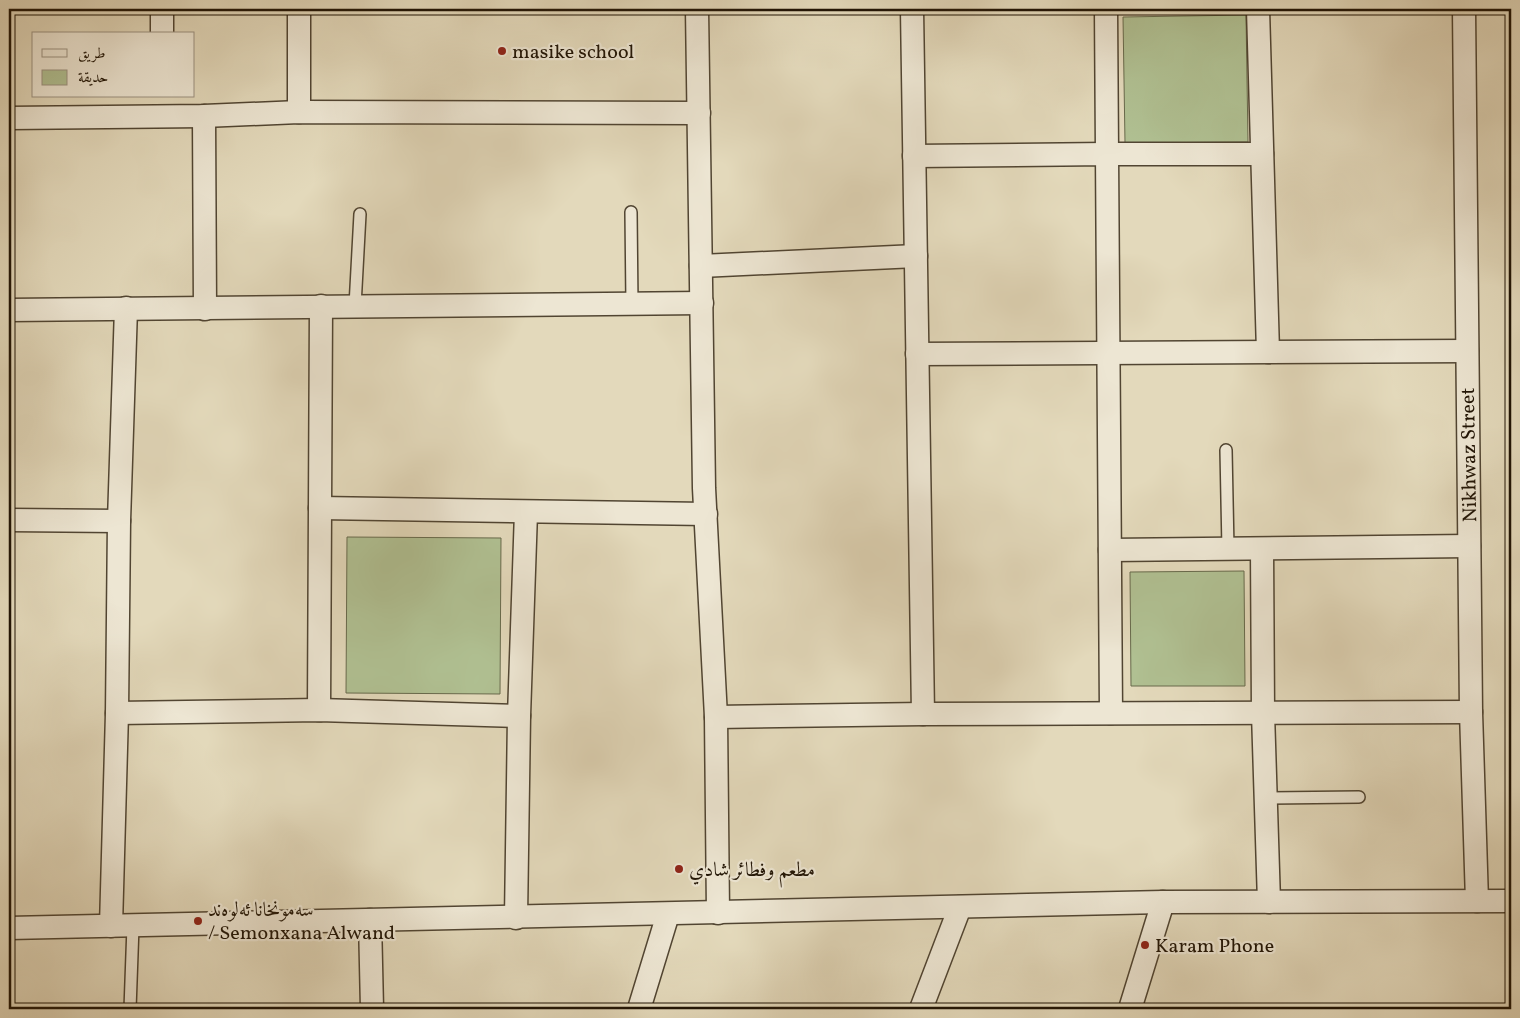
<svg xmlns="http://www.w3.org/2000/svg" width="1520" height="1018" font-family="Vollkorn,Amiri,serif">
  <style>
    .green { fill: #b0c092; stroke: #686a4c }
    .lines { fill: none; stroke-linecap: round; stroke-linejoin: round }
    .service-casing { stroke: #514532; stroke-width: 14 }
    .minor-casing { stroke: #514532; stroke-width: 25 }
    .service { stroke: #ede6d3; stroke-width: 11 }
    .minor { stroke: #ede6d3; stroke-width: 22 }
    .poi-dot { fill: #8f2418; stroke: #ede6d3; stroke-width: 2 }
    .labels { text-anchor: middle; stroke-width: 4.5; stroke-linejoin: round; paint-order: stroke }
    .poi-label { font-size: 20px; fill: #201405; stroke: #ede6d3; text-anchor: start }
    .street-label { font-size: 20px; fill: #201405; stroke: #ede6d3 }
  </style>
  <rect width="100%" height="100%" fill="#e3d9bb"/>
  <filter id="stains"><feTurbulence type="fractalNoise" baseFrequency=".004" numOctaves="4"/><feColorMatrix values="0 0 0 0 .2 0 0 0 0 .09 0 0 0 0 .02 0 0 0 .5 -.17"/></filter>
  <radialGradient id="worn" r=".72"><stop offset=".6" stop-color="#630" stop-opacity="0"/><stop offset="1" stop-color="#630" stop-opacity=".3"/></radialGradient>
  <!-- green -->
  <g class="green">
    <path d="M1246,15L1248,142L1125,143L1123,17Z"/>
    <path d="M347,537L501,538L500,694L346,693Z"/>
    <path d="M1244,571L1245,686H1131L1130,572Z"/>
  </g>
  <g class="lines">
    <!-- service casing -->
    <g class="service-casing">
      <g id="service">
        <path d="M631,212L632,304"/>
        <path d="M355,306L360,214"/>
        <path d="M1226,450L1228,549"/>
        <path d="M1266,798L1359,797"/>
        <path d="M130,1009L133,926"/>
      </g>
    </g>
    <!-- minor casing -->
    <g class="minor-casing">
      <g id="minor">
        <path d="M299,9V112"/>
        <path d="M697,9L704,488L716,717L718,913"/>
        <path d="M912,9L923,714"/>
        <path d="M1106,9L1107,154H1262"/>
        <path d="M1258,9L1268,352"/>
        <path d="M1464,9L1471,712L1477,901"/>
        <path d="M162,34V9"/>
        <path d="M204,116L205,309"/>
        <path d="M9,118L204,116L299,112L699,113"/>
        <path d="M914,156L1107,154L1111,713"/>
        <path d="M701,266L916,256"/>
        <path d="M9,310L702,303"/>
        <path d="M917,354L1467,351"/>
        <path d="M320,508L706,514"/>
        <path d="M9,520L119,521"/>
        <path d="M1262,549L1263,713L1269,902"/>
        <path d="M1110,550L1469,546"/>
        <path d="M319,710L321,306"/>
        <path d="M117,713L319,710L519,716"/>
        <path d="M716,717L923,714L1471,712"/>
        <path d="M516,918L519,716L526,512"/>
        <path d="M370,920L372,1009"/>
        <path d="M111,926L117,713L119,521L126,308"/>
        <path d="M9,928L1163,902L1511,901"/>
        <path d="M639,1009L668,914"/>
        <path d="M921,1009L960,907"/>
        <path d="M1130,1009L1163,902"/>
      </g>
    </g>
    <!-- service -->
    <use href="#service" class="service"/>
    <!-- minor -->
    <use href="#minor" class="minor"/>
  </g>
  <!-- markers -->
  <g class="poi-dot">
    <circle cx="502" cy="51" r="5"/>
    <circle cx="679" cy="869" r="5"/>
    <circle cx="198" cy="921" r="5"/>
    <circle cx="1145" cy="945" r="5"/>
  </g>
  <g class="labels">
    <!-- poi labels -->
    <g class="poi-label">
      <text x="512" y="58">masike school</text>
      <text x="689" y="876">مطعم وفطائر شادي</text>
      <text x="208" y="916">سەمونخانا ئەلوەند<tspan x="208" dy="23">/ Semonxana Alwand</tspan></text>
      <text x="1155" y="952">Karam Phone</text>
    </g>
    <!-- street labels -->
    <g class="street-label">
      <text transform="translate(1468 455) rotate(-91)" y="7">Nikhwaz Street</text>
    </g>
  </g>
  <!-- margin -->
  <rect width="1520" height="1018" fill="none" stroke="#e3d9bb" stroke-width="30"/>
  <rect x="10" y="10" width="1500" height="998" fill="none" stroke="#201405" stroke-width="2.5"/>
  <rect x="15" y="15" width="1490" height="988" fill="none" stroke="#201405"/>
  <!-- legend -->
  <rect x="32" y="32" width="162" height="65" fill="#ede6d3" stroke="#9b9281"/>
  <rect x="42" y="49" width="25" height="8" fill="#ede6d3" stroke="#9b9281"/>
  <text x="78" y="58" font-size="15" fill="#201405">طريق</text>
  <rect x="42" y="70" width="25" height="15" fill="#b0c092" stroke="#9b9281"/>
  <text x="78" y="82" font-size="15" fill="#201405">حديقة</text>
  <rect width="100%" height="100%" filter="url(#stains)"/>
  <rect width="100%" height="100%" fill="url(#worn)"/>
</svg>
